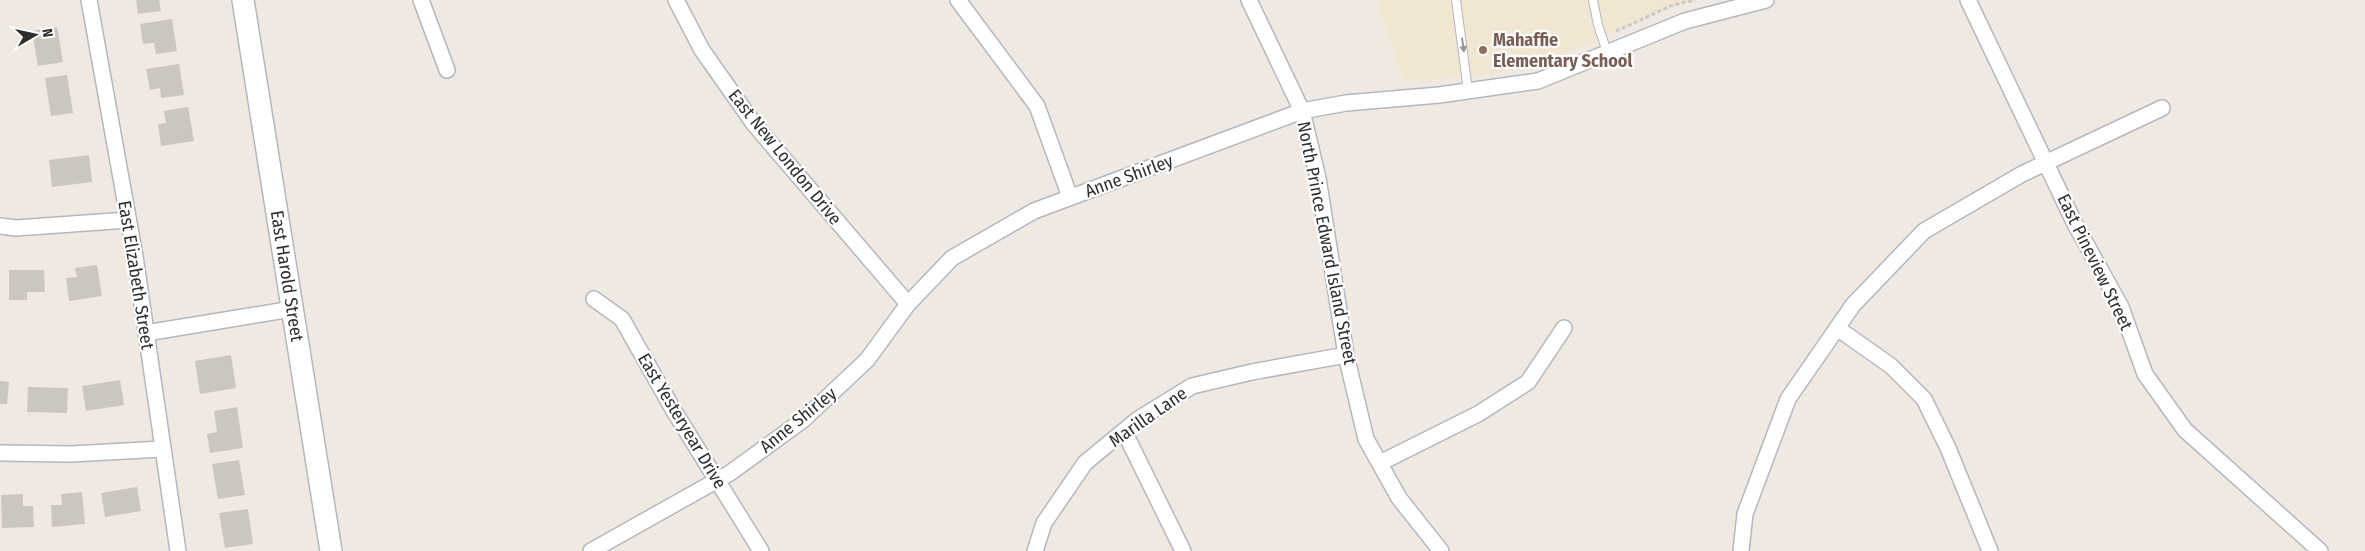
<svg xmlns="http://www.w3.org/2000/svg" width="2365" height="551" font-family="'Fira Sans Condensed',sans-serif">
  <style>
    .education { fill: #f0e6d1 }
    .building { fill: #cbc7bf }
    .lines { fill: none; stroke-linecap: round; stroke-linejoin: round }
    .lane-casing { stroke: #b4b7c1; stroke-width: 10 }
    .street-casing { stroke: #b4b7c1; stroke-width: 18 }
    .secondary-casing { stroke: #b4b7c1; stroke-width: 24 }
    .path { stroke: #c9c9c9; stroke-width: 3; stroke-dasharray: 4 2.5; stroke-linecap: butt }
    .lane { stroke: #fff; stroke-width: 8 }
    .street { stroke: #fff; stroke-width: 15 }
    .secondary { stroke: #fff; stroke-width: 21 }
    .oneway { fill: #969696 }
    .education-dot { fill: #8d6e63; stroke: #fff; stroke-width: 2 }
    .labels { text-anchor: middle; stroke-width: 4.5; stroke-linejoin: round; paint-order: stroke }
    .education-label { font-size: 18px; font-weight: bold; fill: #785e54; stroke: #fff; text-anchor: start }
    .street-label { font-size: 18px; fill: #2e2e2e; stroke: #fff }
  </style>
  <rect width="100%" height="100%" fill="#efe9e1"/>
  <!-- education -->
  <path class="education" d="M1377,0H1695L1673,5L1641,18L1597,40L1548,60L1510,71L1483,75L1404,82Z"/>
  <!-- building -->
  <g class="building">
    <path d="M136,0H159L161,11L138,14Z"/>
    <path d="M172,19L177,51L156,54L154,43L143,44L140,24Z"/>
    <path d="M57,27L63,62L38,66L32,31Z"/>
    <path d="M179,64L184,95L161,98L160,88L150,90L146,69Z"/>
    <path d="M67,75L73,113L51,116L45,78Z"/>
    <path d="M188,107L194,141L161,146L158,124L166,123L164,111Z"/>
    <path d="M89,155L92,182L52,187L49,160Z"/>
    <path d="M97,265L102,296L69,301L66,278L77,277L75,268Z"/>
    <path d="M9,270H44L45,292H27V300H9Z"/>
    <path d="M231,355L236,388L200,394L195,361Z"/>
    <path d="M120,380L124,405L86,411L82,386Z"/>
    <path d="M0,381L9,382L7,404H0Z"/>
    <path d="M28,387L68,388L67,413L27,412Z"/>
    <path d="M237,407L243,448L210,453L207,434L217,432L214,411Z"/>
    <path d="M239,460L245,495L218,499L212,464Z"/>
    <path d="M137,487L141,511L105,517L101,493Z"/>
    <path d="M82,492L85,524L52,527L51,505H62L61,494Z"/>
    <path d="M23,494V506H33L34,527L2,528L1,495Z"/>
    <path d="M248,509L253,544L225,548L219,513Z"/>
  </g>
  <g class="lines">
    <!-- lane casing -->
    <g class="lane-casing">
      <g id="lane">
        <path d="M1456,0L1468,91"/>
        <path d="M1593,0L1598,25L1607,52"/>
      </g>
    </g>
    <!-- street casing -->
    <g class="street-casing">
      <g id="street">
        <path d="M89,0L135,256L178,551"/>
        <path d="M421,0L447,70"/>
        <path d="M676,0L702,50L754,124L908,304"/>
        <path d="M958,0L1037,106L1070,197"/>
        <path d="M1249,0L1302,111L1318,178L1346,355L1366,439L1399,498L1441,551"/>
        <path d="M1968,0L2075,224L2121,307L2145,374L2185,430L2320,551"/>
        <path d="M0,226L16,228L128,220"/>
        <path d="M594,299L622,319L674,411L761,551"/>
        <path d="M1837,328L1891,366L1924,399L1948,448L1990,551"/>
        <path d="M146,333L292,309"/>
        <path d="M1124,431L1183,551"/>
        <path d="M0,453L71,454L162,449"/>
        <path d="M1380,463L1478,414L1528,382L1564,328"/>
        <path d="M591,551L730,473L803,420L867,360L908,304L952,258L1034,211L1302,111L1346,103L1439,95L1538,81L1685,21L1766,0"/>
        <path d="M1035,551L1044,523L1085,463L1137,420L1192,386L1252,372L1346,355"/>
        <path d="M1741,551L1745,514L1788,399L1853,305L1924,231L2022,174L2162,108"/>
      </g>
    </g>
    <!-- secondary casing -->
    <g class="secondary-casing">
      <path id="secondary" d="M243,0L331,551"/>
    </g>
    <!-- path -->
    <path class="path" d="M1616,31L1673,5L1695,0"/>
    <!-- lane -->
    <use href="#lane" class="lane"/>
    <!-- street -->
    <use href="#street" class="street"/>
    <!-- secondary -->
    <use href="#secondary" class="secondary"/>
  </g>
  <!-- one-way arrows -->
  <defs><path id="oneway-solid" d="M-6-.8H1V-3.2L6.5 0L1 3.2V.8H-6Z" transform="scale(1.25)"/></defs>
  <use class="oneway" href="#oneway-solid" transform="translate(1463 45) rotate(82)"/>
  <!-- markers -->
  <circle class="education-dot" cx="1483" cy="50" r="5"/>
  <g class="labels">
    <!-- education labels -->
    <g class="education-label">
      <text x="1493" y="46">Mahaffie<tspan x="1493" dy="21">Elementary School</tspan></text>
    </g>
    <!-- street labels -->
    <g class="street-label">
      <text transform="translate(785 157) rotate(51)" y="6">East New London Drive</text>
      <text transform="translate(1129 176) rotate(-20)" y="6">Anne Shirley</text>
      <text transform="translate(1327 243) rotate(79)" y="6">North Prince Edward Island Street</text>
      <text transform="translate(2095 262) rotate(64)" y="6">East Pineview Street</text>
      <text transform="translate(136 275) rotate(81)" y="6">East Elizabeth Street</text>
      <text transform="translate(287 276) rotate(81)" y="6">East Harold Street</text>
      <text transform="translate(1148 417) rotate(-35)" y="6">Marilla Lane</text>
      <text transform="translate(798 420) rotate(-39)" y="6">Anne Shirley</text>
      <text transform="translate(682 421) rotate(59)" y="6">East Yesteryear Drive</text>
    </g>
  </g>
  <!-- north arrow -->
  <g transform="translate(35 35) rotate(81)" stroke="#ffffff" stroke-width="4" paint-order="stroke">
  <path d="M0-4L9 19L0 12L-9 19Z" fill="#2e2e2e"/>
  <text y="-8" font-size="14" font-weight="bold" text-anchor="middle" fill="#2e2e2e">N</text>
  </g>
</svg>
